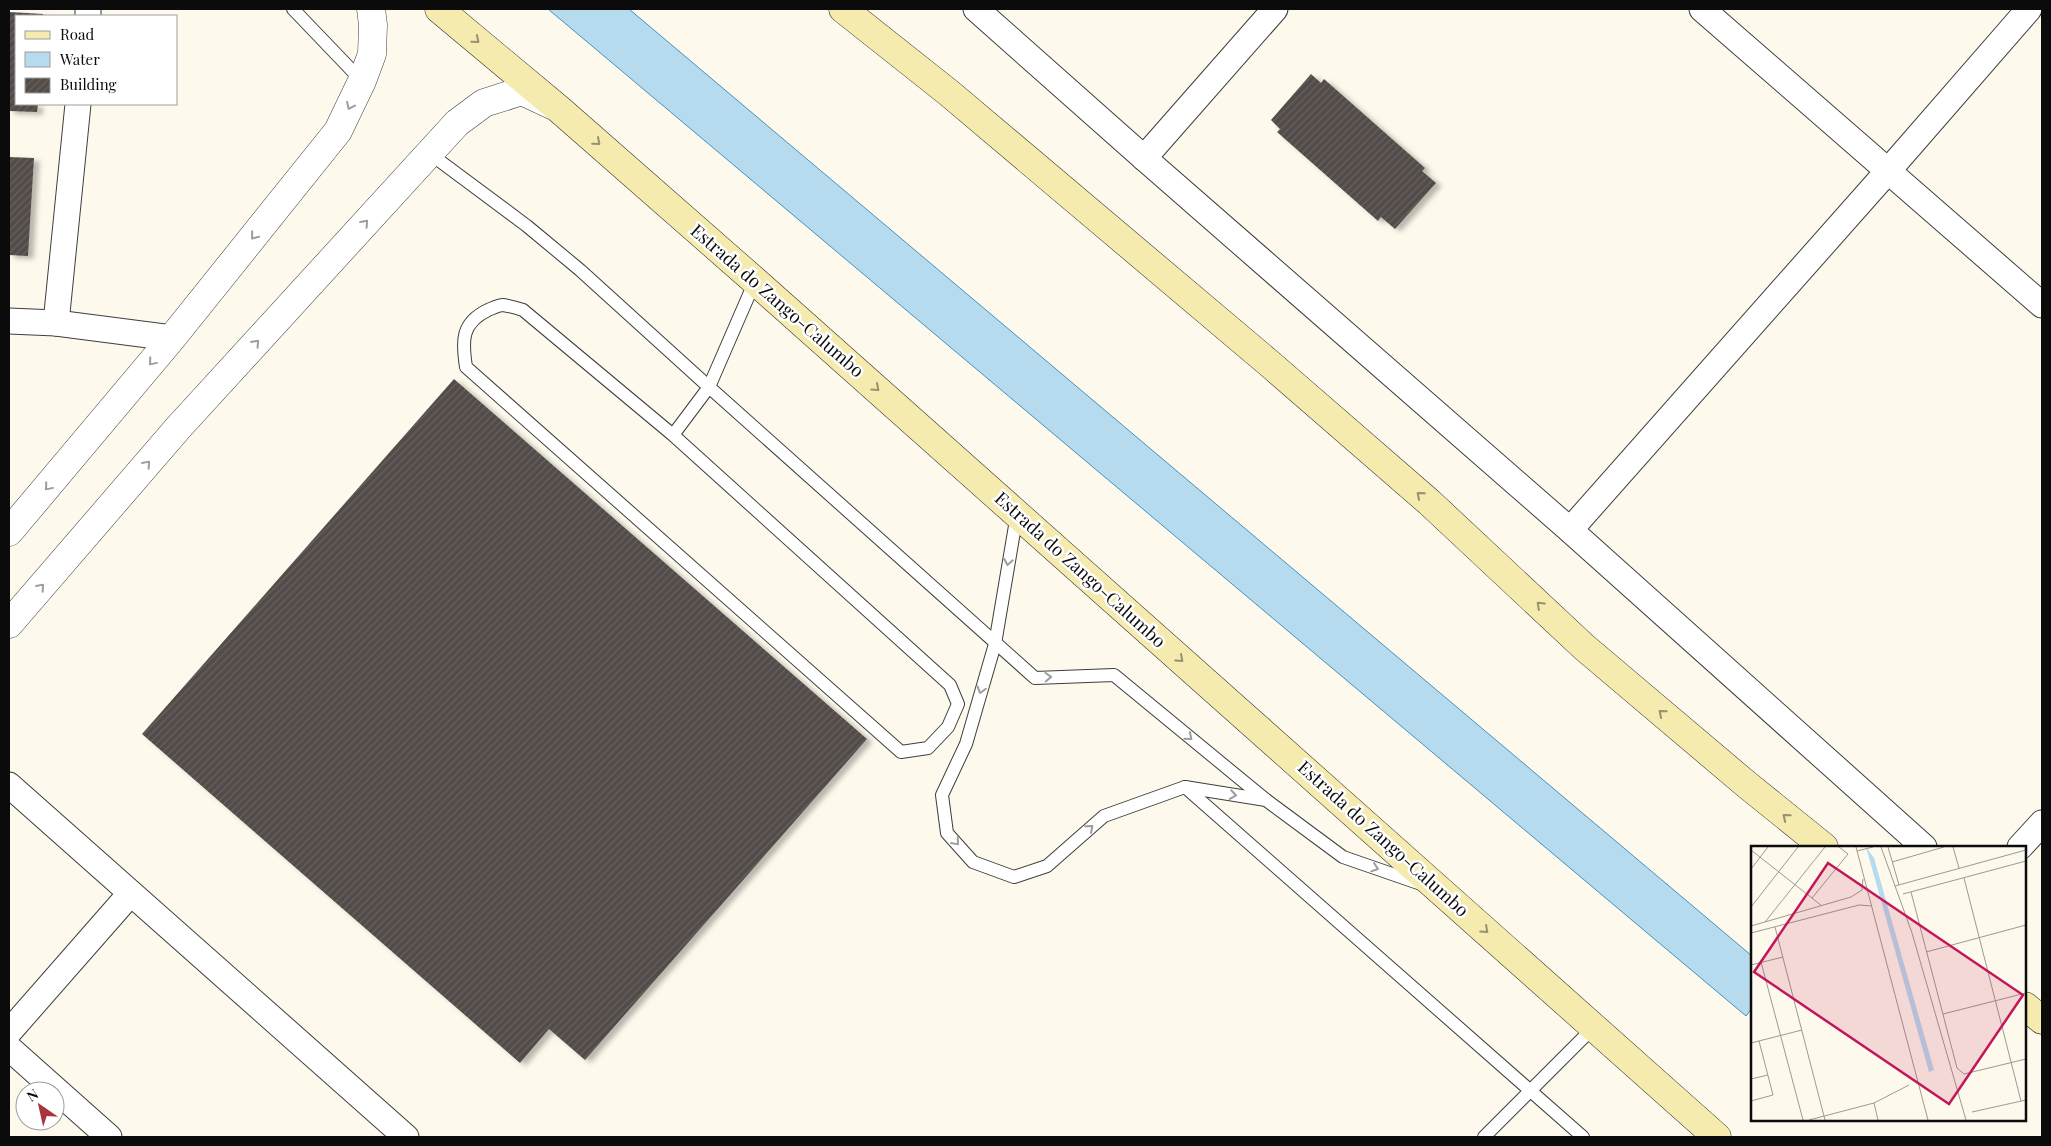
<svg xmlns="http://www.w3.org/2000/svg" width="2051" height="1146" font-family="'Playfair Display',serif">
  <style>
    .water { fill: #b6dbee; stroke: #4691bd }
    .building { fill: url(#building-hatch); filter: url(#shadow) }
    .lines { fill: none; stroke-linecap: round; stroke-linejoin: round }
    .service-casing { stroke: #3e3e3e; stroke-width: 14 }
    .minor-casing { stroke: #3e3e3e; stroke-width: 27 }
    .tertiary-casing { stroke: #3e3e3e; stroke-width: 29 }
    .secondary-casing { stroke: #2d2d2d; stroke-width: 29 }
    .service { stroke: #fff; stroke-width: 12 }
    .minor { stroke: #fff; stroke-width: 25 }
    .tertiary { stroke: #fff; stroke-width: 28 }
    .secondary { stroke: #f5ebae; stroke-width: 28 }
    .oneway { stroke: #97916d }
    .oneway2 { stroke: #9d9d9d }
    .labels { text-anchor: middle; stroke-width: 5; stroke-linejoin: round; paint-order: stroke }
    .street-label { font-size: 18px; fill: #0b0b0b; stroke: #fff }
    .inset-road { fill: none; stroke: #9c9a92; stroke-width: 1 }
    .view { fill: #c2185b; fill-opacity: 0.15; stroke: #c2185b; stroke-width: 2.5 }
    .inset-edge { fill: none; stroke: #0b0b0b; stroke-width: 2.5 }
  </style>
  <defs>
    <pattern id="building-hatch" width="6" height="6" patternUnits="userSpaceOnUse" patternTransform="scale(1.25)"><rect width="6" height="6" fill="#524c49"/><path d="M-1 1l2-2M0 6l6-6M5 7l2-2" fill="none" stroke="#66615f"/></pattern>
    <filter id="shadow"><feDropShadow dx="5.5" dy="3" stdDeviation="2.5" flood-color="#0004"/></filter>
  </defs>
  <rect width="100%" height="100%" fill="#fdf9ec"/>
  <!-- water -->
  <path class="water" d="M548,9H629L1752,956V1008L1746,1016Z"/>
  <!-- building -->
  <g class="building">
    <path d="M9,12L43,14V16H16V104H38L37,112L9,111Z"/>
    <path d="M1311,74L1321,83L1324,79L1425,168L1422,171L1436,183L1395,229L1381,217L1378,221L1277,132L1280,129L1271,120Z"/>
    <path d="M9,157L34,158L28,256L9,255Z"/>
    <path d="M454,379L867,739L585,1060L549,1029L520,1063L142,734Z"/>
  </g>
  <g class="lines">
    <!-- service casing -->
    <g class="service-casing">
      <g id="service">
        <path d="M293,9L362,81"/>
        <path d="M429,153L527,226L580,270L709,387L1035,678L1114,675L1266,800"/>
        <path d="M673,435L950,685L958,704L948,727L928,748L901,752L466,367C462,341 461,323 488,310C493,308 499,305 503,305C510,306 517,308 523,310L673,435L709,387L755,281"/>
        <path d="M1017,514L995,644L966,744L942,795L947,833L973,862L1014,877L1047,866L1104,816L1185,787L1266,800L1343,857L1421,884"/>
        <path d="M1185,787L1583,1137"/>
        <path d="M1484,1137L1594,1027"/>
      </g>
    </g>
    <!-- minor casing -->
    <g class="minor-casing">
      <g id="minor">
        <path d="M976,9L1144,158L1570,530L1924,847"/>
        <path d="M1702,9L2042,305"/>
        <path d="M88,16V9"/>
        <path d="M1144,158L1275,9"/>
        <path d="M9,321L56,323L172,338"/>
        <path d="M56,323L78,104"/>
        <path d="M1570,530L1888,171L2029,9"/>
        <path d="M9,785L406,1137"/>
        <path d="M2020,847L2042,823"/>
        <path d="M9,1032L130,894"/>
        <path d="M9,1048L109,1137"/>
      </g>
    </g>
    <!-- tertiary casing -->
    <g class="tertiary-casing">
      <g id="tertiary">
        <path d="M9,532L172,338L338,131L362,81L372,54L373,25L371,9"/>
        <path d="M9,624L178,428L457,123L484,103L522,91L552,105"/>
      </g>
    </g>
    <!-- secondary casing -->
    <g class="secondary-casing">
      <g id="secondary">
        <path d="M439,9L560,110L755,281L1717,1137"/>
        <path d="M843,9L949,93L1270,364L1429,502L1584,647L1746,784L1824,847"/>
        <path d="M2025,1006L2042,1020"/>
      </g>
    </g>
    <!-- service -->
    <use href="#service" class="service"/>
    <!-- minor -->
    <use href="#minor" class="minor"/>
    <!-- tertiary -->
    <use href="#tertiary" class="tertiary"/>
    <!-- secondary -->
    <use href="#secondary" class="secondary"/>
  </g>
  <!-- one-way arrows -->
  <defs><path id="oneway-chevron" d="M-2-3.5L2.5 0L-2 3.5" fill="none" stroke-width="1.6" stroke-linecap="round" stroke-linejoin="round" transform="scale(1.25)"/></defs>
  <g class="oneway">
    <use href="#oneway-chevron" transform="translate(476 40) rotate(40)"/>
    <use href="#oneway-chevron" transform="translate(597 142) rotate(41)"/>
    <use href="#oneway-chevron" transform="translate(876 388) rotate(42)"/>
    <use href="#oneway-chevron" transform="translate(1420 495) rotate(-139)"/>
    <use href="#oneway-chevron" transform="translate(1540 605) rotate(-137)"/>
    <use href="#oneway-chevron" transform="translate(1180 659) rotate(42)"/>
    <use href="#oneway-chevron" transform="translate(1662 713) rotate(-140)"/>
    <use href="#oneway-chevron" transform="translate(1786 817) rotate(-141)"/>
    <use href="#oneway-chevron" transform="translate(1485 930) rotate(42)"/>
  </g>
  <g class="oneway2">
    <use href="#oneway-chevron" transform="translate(350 106) rotate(115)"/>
    <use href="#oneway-chevron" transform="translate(365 223) rotate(-48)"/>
    <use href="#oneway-chevron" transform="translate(254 236) rotate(129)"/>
    <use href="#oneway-chevron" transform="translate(256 343) rotate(-48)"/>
    <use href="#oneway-chevron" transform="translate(152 362) rotate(130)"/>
    <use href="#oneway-chevron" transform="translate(147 464) rotate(-49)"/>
    <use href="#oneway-chevron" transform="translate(48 487) rotate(130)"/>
    <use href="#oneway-chevron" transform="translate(1008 562) rotate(100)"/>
    <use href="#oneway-chevron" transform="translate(41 587) rotate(-49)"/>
    <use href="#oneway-chevron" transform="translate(1048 677) rotate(-2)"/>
    <use href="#oneway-chevron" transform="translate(981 690) rotate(106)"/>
    <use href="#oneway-chevron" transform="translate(1189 737) rotate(39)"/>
    <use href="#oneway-chevron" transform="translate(1233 795) rotate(9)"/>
    <use href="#oneway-chevron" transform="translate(1090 828) rotate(-41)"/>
    <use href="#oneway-chevron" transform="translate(956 842) rotate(49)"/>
    <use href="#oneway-chevron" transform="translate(1375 868) rotate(19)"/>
  </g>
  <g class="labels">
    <!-- street labels -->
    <g class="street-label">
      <text transform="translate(777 301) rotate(41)" y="6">Estrada do Zango-Calumbo</text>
      <text transform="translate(1080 570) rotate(42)" y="6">Estrada do Zango-Calumbo</text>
      <text transform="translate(1383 839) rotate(42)" y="6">Estrada do Zango-Calumbo</text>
    </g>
  </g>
  <!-- overview -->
  <g transform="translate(1751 846)">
    <rect width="275" height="275" fill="#fdf9ec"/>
    <path d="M115,1L123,12L183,224L178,226Z" fill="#b6dbee"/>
    <path class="inset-road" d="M105,1L177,274M130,1L161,87L215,274M137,1L148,39M202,1L208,22M0,4L71,60M106,5L122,1M141,16L193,1M0,23L17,1M213,32L270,255M144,40L275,4M160,46L206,222L213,228L275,213M152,48L275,15M61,52L97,8L88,1M0,61L47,1M14,76L74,1M0,80L100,51L111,44L112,33M24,81L74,274M0,87L108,59L121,60M175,106L275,79M10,116L52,274M0,119L32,111M192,168L275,147M0,197L51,184M0,233L17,229M0,255L22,249L8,195M123,257L127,274M221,266L275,254M58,274L123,257L158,239"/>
    <path class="view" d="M77,17L272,149L198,258L3,126Z"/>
    <rect width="275" height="275" class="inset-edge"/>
  </g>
  <!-- border -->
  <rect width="2051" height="1146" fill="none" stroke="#0b0b0b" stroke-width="20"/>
  <!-- legend -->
  <rect x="15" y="15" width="162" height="90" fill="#ffffff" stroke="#9d9d9d"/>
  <rect x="25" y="31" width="25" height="8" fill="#f5ebae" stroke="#9d9d9d"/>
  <text x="60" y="40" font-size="15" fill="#0b0b0b">Road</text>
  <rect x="25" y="52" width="25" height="15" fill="#b6dbee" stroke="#9d9d9d"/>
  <text x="60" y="65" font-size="15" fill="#0b0b0b">Water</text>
  <rect x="25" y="78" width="25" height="15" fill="url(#building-hatch)" stroke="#9d9d9d"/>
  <text x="60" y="90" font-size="15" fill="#0b0b0b">Building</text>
  <!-- north arrow -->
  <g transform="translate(40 1106) rotate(326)"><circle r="24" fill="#ffffff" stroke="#9d9d9d"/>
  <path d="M0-4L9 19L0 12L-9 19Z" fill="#aa343d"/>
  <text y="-8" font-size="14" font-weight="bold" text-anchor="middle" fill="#0b0b0b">N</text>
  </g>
</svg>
